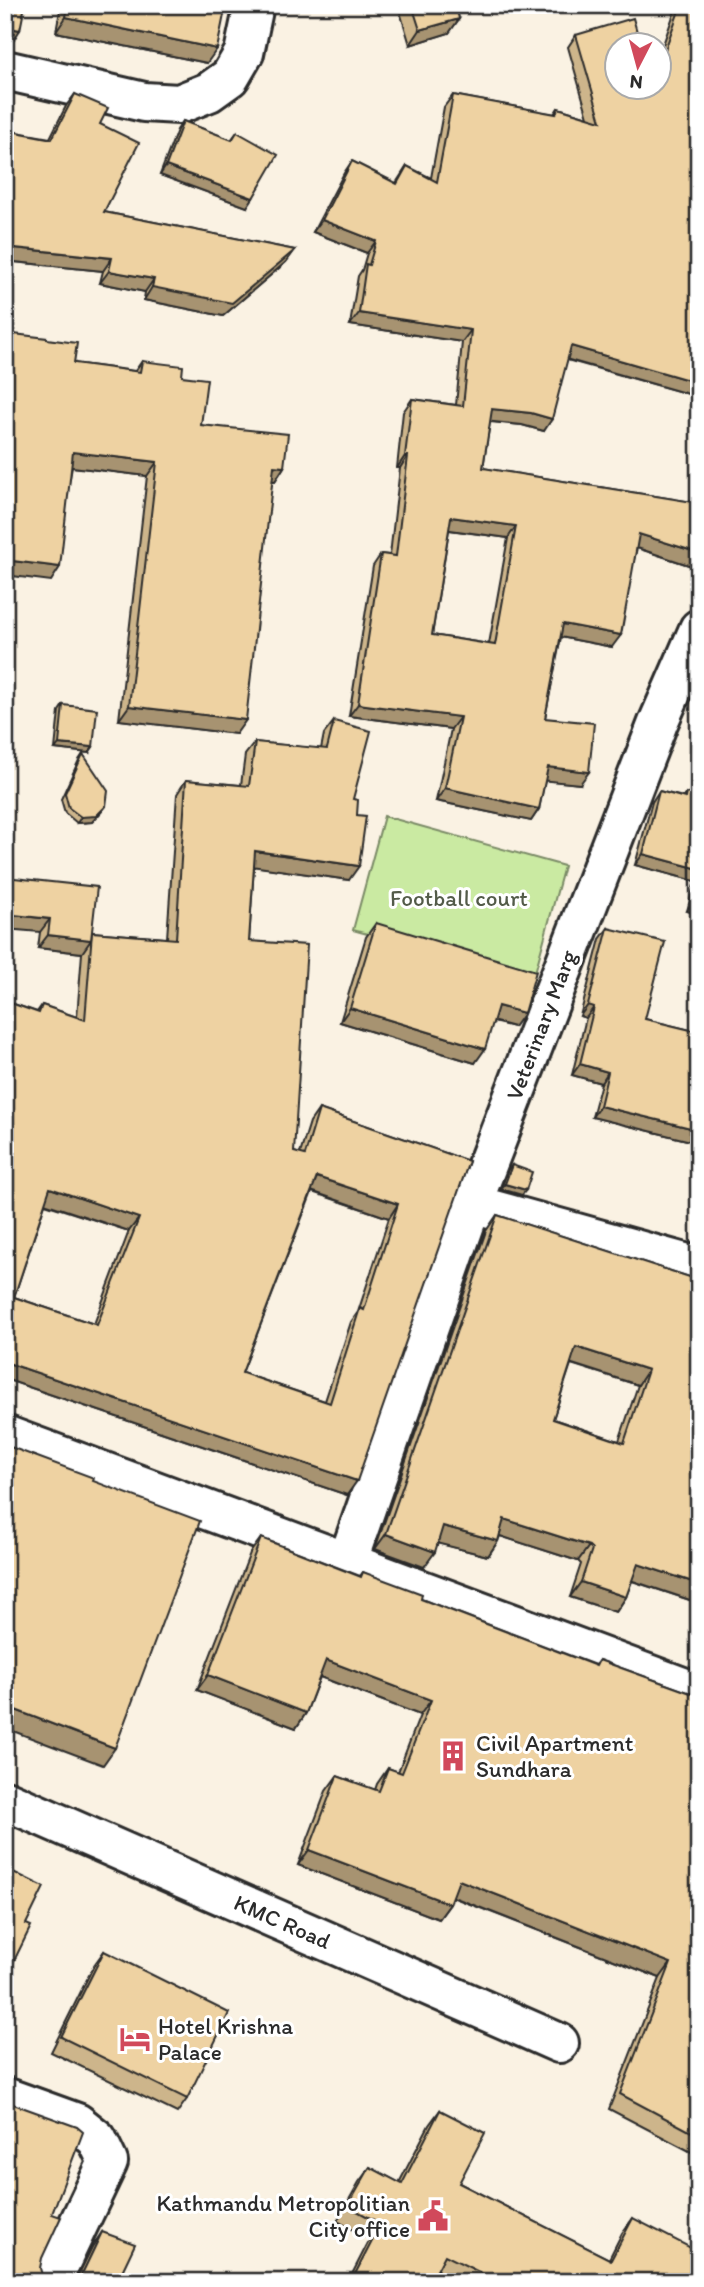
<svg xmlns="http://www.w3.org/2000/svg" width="704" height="2287" font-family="Itim,sans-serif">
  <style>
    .green { fill: #caeaa2; stroke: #7a8a66; stroke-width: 2 }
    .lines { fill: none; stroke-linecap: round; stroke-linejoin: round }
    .minor-casing { stroke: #2b2b2b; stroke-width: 44 }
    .minor { stroke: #fff; stroke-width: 38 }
    .wall { fill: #cdb58b; stroke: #2b2b2b; stroke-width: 2; fill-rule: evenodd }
    .shaded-wall { fill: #a79371; stroke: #2b2b2b; stroke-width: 2 }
    .building { fill: #eed2a2; stroke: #2b2b2b; stroke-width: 2; fill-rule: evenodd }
    .labels { text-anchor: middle; stroke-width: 6; stroke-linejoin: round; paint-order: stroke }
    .park-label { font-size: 23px; fill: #535b49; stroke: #fff }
    .street-label { font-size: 23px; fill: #2b2b2b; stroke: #fff }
    .poi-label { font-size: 23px; fill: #2b2b2b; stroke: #fff; text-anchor: start }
  </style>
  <rect width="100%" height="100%" fill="#faf2e3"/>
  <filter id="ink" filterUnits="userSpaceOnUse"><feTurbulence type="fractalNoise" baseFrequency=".0143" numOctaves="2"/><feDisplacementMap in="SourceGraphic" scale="14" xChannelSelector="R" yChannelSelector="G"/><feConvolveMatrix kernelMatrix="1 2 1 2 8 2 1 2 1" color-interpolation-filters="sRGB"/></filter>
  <g filter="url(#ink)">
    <!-- green -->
    <path class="green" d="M384,816L564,866L533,980L353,930Z"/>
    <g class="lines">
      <!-- minor casing -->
      <g class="minor-casing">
        <g id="minor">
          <path d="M5,70L144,102L179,104L209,92L230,77L244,53L254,5"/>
          <path d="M699,629L658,723L472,1204L699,1267"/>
          <path d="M5,1435L699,1693"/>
          <path d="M348,1560L472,1204"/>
          <path id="s1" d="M5,1800L559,2043"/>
          <path d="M5,2097L77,2123L97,2139L108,2162L51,2282"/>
        </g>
      </g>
      <!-- minor -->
      <use href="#minor" class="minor"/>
    </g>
    <!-- wall -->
    <g class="wall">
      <path d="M61,5H226L207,63L56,32Z"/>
      <path d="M398,5H456L459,19L449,33L410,45Z"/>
      <path d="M677,5H699V397L567,360L544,431L522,425L490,422L483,468L699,503V567L698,568L637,548L612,647L561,637L545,718L580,784L545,780L539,809L531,821L436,801L451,729L349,716L373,566L381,554L390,555L400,468H397L403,412L412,399L456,405L462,342L350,325L358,276L362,270L367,253L313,232L344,173L352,161L396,183L407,166L431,178L444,107L453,95L554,114L558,108L588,117L568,47L576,35L617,88H659V56ZM449,530L508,538L489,644L432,635Z"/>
      <path d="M75,94L100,124L104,212L295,250L286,262L223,316L144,300L145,292L100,283L103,271L5,261V130L50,138L66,106Z"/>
      <path d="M183,121L231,140L237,132L247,207L160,175L177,130Z"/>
      <path d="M47,339L74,363L135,371L142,361L182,376L201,425L284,467L275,481H272L236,734L119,720L147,476L72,467L51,581Z"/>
      <path d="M63,705L89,753L55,749L59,711Z"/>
      <path d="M334,721L353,799L349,880L254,866L249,941L294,1152L300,1154L310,1122L319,1109L469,1161L347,1495L5,1379V1001L37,1012L42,1005L77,1017L82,953L38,948L40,932L5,877L92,932L167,938L177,794L186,780L241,785L245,755L255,742L321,749L324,734ZM312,1192L389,1218L358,1312L351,1322L325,1401L242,1373ZM45,1204L129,1231L94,1324L14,1297Z"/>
      <path d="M83,754L106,806L102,811L92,822L77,823L65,813L61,799L79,760Z"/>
      <path d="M659,791L683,797L686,793L699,796V914L687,911L695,881L635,865L652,802Z"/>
      <path d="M376,923L514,1027L493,1022L475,1063L340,1022L366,937Z"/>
      <path d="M608,928L645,1019L699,1032V1143L592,1117L601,1083L572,1075L586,1018L580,1016L600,939Z"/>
      <path d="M512,1165L522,1195L501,1189L508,1170Z"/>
      <path d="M497,1215L699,1280V1603L632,1581L626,1597L616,1612L570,1597L581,1564L578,1561L500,1536L498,1541L488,1556L438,1543L424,1567L375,1549L486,1231ZM571,1364L638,1385L619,1441L553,1419Z"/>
      <path d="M261,1538L360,1576L363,1572L421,1599L595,1665L599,1660L699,1696V2156L609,2109L660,1978L452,1897L450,1904L439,1919L298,1865L326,1791L337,1776L375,1790L377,1784L388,1768L398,1772L420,1715L320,1677L306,1713L296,1728L197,1690L250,1553Z"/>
      <path d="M104,1951L187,2099L177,2113L51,2052L94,1965Z"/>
      <path d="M440,2110L459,2183L609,2259L622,2233L633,2218L692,2282H458L437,2271L431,2282H348L370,2239L337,2221L359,2182L370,2167L399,2183L429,2125Z"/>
      <path d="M102,2232L117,2282H75L92,2247Z"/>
    </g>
    <!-- shaded-wall -->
    <g class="shaded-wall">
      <path d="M66,17L217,49L207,63L56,32Z"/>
      <path d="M459,19L449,33L410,45L420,30Z"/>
      <path d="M5,27L20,30L13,41L5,39Z"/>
      <path d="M166,166L253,198L247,207L160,175Z"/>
      <path d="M322,220L376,241L367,253L313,232Z"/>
      <path d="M5,247L112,258L103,271L5,261Z"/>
      <path d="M295,250L286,262L223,316L144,300L152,287Z"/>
      <path d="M109,271L154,279L145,292L100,283Z"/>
      <path d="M359,313L471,330L462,342L350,325Z"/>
      <path d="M571,346L699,383V397L562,358Z"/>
      <path d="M492,409L531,413L552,419L544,431L522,425L484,421Z"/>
      <path d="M73,452L157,462L147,476L64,466Z"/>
      <path d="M405,456H408L400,468H397Z"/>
      <path d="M274,466L284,467L275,481L264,480Z"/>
      <path d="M451,517L516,526L508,538L443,529Z"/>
      <path d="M639,534L699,553V567L698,568L631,546Z"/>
      <path d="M5,560L60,567L51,581L5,575Z"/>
      <path d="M563,624L621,635L612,647L555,636Z"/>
      <path d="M358,704L460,717L451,729L349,716Z"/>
      <path d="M129,706L246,720L236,734L119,720Z"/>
      <path d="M59,744L93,747L89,753L55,749Z"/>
      <path d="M548,767L589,772L580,784L539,780Z"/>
      <path d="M445,788L539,809L531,821L436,801Z"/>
      <path d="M106,806L102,811L92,822L77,823L81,817Z"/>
      <path d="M255,851L359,866L349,880L245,865Z"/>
      <path d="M643,854L699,869V875L695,881L635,865Z"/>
      <path d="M695,900L699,901V914L687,911Z"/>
      <path d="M5,914L50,919L40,932L5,929Z"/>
      <path d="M48,935L91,940L82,953L38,948Z"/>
      <path d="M588,1005L594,1007L586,1018L580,1016Z"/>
      <path d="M498,1006L524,1013L514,1027L488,1020Z"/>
      <path d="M350,1008L485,1049L475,1063L340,1022Z"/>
      <path d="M580,1064L608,1072L601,1083L572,1075Z"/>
      <path d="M600,1106L699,1130V1143L592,1117Z"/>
      <path d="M317,1177L398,1204L389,1218L308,1190Z"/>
      <path d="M505,1184L526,1190L522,1195L501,1189Z"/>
      <path d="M50,1188L139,1218L129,1231L41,1202Z"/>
      <path d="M576,1347L648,1370L638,1385L566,1362Z"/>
      <path d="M5,1362L357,1481L347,1495L5,1379Z"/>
      <path d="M504,1519L589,1546L578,1561L494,1534Z"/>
      <path d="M443,1526L498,1541L488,1556L432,1542Z"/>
      <path d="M386,1534L435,1552L424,1567L375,1549Z"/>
      <path d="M638,1564L699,1584V1603L627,1579Z"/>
      <path d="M581,1582L626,1597L616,1612L570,1597Z"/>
      <path d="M326,1660L431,1700L420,1715L315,1675Z"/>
      <path d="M208,1675L306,1713L296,1728L197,1690Z"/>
      <path d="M5,1706L115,1748L103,1765L5,1728Z"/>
      <path d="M309,1850L450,1904L439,1919L298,1865Z"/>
      <path d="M459,1880L671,1963L660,1978L448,1895Z"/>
    </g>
    <!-- building -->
    <g class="building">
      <path d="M5,5H25L20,30L5,27Z"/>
      <path d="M68,5H226L217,49L66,17Z"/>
      <path d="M412,5H456L459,19L420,30Z"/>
      <path d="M681,5H699V383L571,346L552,419L531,413L492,409L483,468L699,503V553L639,534L621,635L563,624L545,718L594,723L589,772L548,767L539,809L445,788L460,717L358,704L381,554L396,556L408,456H405L412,399L463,406L471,330L359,313L366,264L369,265L376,241L322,220L352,161L397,184L407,166L437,182L453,95L556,114L558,108L601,121L576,35L633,18L641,46H617V88H659V67ZM451,517L516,526L495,645L432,635Z"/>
      <path d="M75,94L108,108L100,124L139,143L104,212L295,250L232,303L152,287L154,279L109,271L112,258L5,247V130L52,139Z"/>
      <path d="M183,121L232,140L237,132L278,155L253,198L166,166Z"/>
      <path d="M5,333L47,338V339L77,343L74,363L140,372L142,361L183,366L182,376L207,379L201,425L288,434L284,467L274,466L246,720L129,706L157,462L73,452L60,567L5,560Z"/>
      <path d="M63,705L97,709L93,747L59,744Z"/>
      <path d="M334,721L371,731L353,799L358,800L357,815L366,816L359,866L255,851L249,941L307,945L294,1152L305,1155L319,1109L469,1161L357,1481L5,1362V1001L39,1013L42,1005L85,1020L92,932L176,939L186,780L249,786L255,742L327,749ZM317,1177L398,1204L364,1310L360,1308L330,1403L242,1373ZM50,1188L139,1218L97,1325L14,1297Z"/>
      <path d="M83,754L108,791L106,806L96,816L81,817L69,808L65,793Z"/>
      <path d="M659,791L685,798L686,793L699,796V869L643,854Z"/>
      <path d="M5,877L97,887L91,940L48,935L50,919L5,914Z"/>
      <path d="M699,884V901L695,900Z"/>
      <path d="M376,923L536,971L524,1013L498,1006L485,1049L350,1008Z"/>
      <path d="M608,928L665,942L645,1019L699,1032V1130L600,1106L608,1072L580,1064L594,1007L588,1005Z"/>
      <path d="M512,1165L532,1172L526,1190L505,1184Z"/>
      <path d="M497,1215L699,1280V1584L638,1564L626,1597L581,1582L592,1549L589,1546L504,1519L498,1541L443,1526L435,1552L386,1534ZM576,1347L648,1370L624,1443L553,1419Z"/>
      <path d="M5,1445L94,1478L93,1481L200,1521L115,1748L5,1706Z"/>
      <path d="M261,1538L361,1577L363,1572L422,1594L421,1599L596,1666L599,1660L699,1696V2136L620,2094L671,1963L459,1880L450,1904L309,1850L337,1776L379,1791L388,1768L402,1773L431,1700L326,1660L306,1713L208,1675Z"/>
      <path d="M5,1868L44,1887L26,1924L31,1926L5,1979Z"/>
      <path d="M104,1951L229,2013L187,2099L61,2037Z"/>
      <path d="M5,2101L77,2127L83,2132L52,2214L61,2217L42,2258L40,2268L43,2279L47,2282H5Z"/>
      <path d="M440,2110L485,2133L459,2183L611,2260L633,2218L699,2252V2268L692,2282H499L445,2255L431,2282H351L381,2224L348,2206L370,2167L402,2184Z"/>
      <path d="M102,2232L135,2244L117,2282H77L81,2276Z"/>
    </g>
  </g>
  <!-- icons -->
  <defs>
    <g id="building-bare" transform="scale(2.415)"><path d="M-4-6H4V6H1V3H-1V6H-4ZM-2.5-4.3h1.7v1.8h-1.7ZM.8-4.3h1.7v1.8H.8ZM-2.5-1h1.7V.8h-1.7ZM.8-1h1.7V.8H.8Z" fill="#d1495b" stroke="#fff" stroke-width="2.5" paint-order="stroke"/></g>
    <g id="hotel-bare" transform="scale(2.415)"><path d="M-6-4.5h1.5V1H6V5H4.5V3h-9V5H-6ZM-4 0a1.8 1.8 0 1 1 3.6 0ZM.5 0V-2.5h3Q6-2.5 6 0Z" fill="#d1495b" stroke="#fff" stroke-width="2.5" paint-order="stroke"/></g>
    <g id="civic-bare" transform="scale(2.415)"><path d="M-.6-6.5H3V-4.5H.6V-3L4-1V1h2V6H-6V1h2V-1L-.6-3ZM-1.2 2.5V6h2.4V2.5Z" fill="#d1495b" stroke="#fff" stroke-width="2.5" paint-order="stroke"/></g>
  </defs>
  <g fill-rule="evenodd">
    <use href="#building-bare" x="453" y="1756"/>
    <use href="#hotel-bare" x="135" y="2039"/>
    <use href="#civic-bare" x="433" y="2216"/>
  </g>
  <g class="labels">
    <!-- park labels -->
    <g class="park-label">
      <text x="459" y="906">Football court</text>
    </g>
    <!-- street labels -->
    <g class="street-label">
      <text transform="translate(541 1025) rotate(-69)" y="8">Veterinary Marg</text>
      <text dy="8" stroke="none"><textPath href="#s1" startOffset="303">KMC Road</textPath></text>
    </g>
    <!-- poi labels -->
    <g class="poi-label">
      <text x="476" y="1751">Civil Apartment<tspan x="476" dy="26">Sundhara</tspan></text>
      <text x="158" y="2034">Hotel Krishna<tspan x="158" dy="26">Palace</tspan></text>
      <text x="410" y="2211" text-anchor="end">Kathmandu Metropolitian<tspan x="410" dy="26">City office</tspan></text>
    </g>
  </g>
  <!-- margin -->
  <rect width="704" height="2287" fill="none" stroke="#fff" stroke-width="28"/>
  <rect x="14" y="14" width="676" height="2259" fill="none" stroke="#2b2b2b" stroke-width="2.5" filter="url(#ink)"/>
  <!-- north arrow -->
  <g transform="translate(638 66) rotate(186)"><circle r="33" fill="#ffffff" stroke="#aaaaaa" stroke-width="2"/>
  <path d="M0-5L12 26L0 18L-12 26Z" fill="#d1495b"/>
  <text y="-10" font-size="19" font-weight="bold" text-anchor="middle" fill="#2b2b2b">N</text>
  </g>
</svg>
